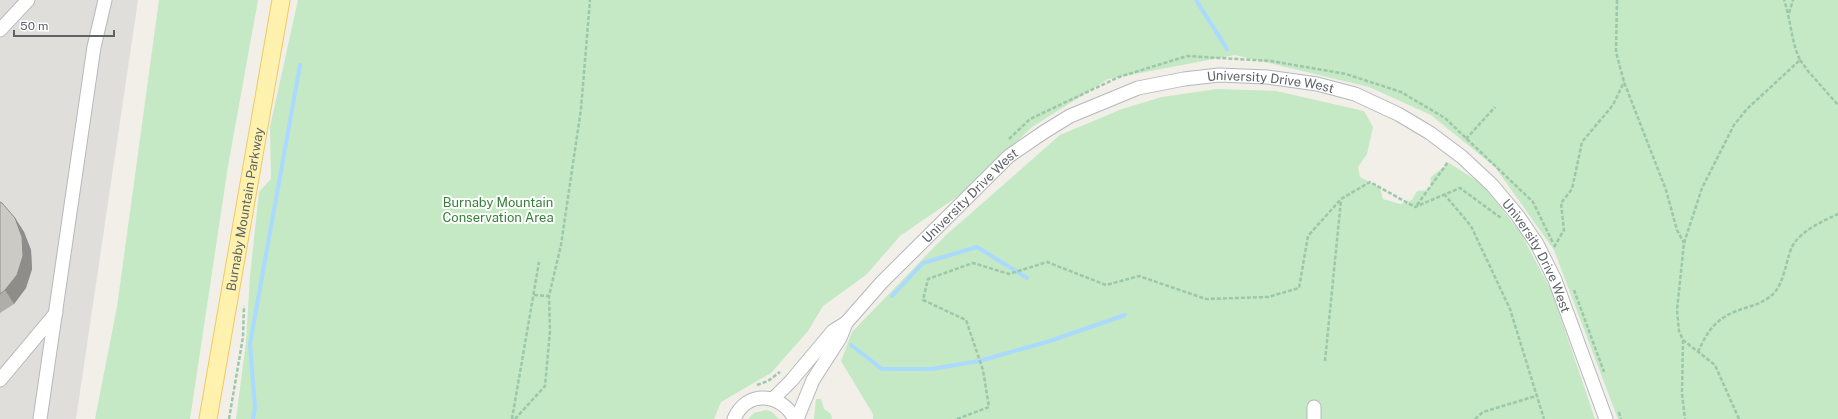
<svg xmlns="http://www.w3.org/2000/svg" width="1838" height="419" font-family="'Public Sans',sans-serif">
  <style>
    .industrial { fill: #e0deda }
    .green { fill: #c5e8c5 }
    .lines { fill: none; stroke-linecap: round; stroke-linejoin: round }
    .stream { stroke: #aadaff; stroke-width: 4 }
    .minor-casing { stroke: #b5b8bc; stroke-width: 15 }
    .major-casing { stroke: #f2c960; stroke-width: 19 }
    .path { stroke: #9cc7a9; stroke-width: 2.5; stroke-dasharray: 4 2; stroke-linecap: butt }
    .minor { stroke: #fff; stroke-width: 13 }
    .major { stroke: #fff2af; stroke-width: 17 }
    .wall { fill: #afaea9 }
    .shaded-wall { fill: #8f8d8a }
    .building { fill: #cccac5; stroke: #8f8d8a }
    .labels { text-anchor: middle; stroke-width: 4; stroke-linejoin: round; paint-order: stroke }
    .street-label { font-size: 13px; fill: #5f6368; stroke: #fff }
    .park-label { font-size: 13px; fill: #348238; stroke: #fff }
  </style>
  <rect width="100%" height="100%" fill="#f1efe8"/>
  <!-- industrial -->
  <path class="industrial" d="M0,0H138L76,419H0Z"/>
  <!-- green -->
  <g class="green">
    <path d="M159,0H258L228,166L190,419H95L117,307Z"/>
    <path d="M298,0H1838V419H1618L1554,250L1495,167L1431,115L1369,87L1235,55L1108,79L1032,127L964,192L900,236L866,275L823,306L808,331L771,373L721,402L714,419H236L246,342L250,276L259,192L271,179L270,127Z"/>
    <path d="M1217,89L1276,91L1364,111L1373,127L1367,154L1358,167L1360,177L1380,188L1383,199L1400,204L1412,200L1417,191L1430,190L1431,177L1449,163L1482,184L1520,232L1552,292L1595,419H873V414L841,361L852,332L945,236L1060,135L1122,109L1162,97Z"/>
    <path d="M816,399H821L824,409L831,414L832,419H814Z"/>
    <path d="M766,410L772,412L779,419H748L754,413Z"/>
  </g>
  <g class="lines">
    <!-- stream -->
    <g class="stream">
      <path d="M1196,0L1227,49"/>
      <path d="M892,296L923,263L977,247L1027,278"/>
      <path d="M851,345L882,369H932L979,361L1050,341L1125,315"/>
      <path d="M253,419L255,407L250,344L300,65"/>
    </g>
    <!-- minor casing -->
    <g class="minor-casing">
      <g id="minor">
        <path d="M0,30L28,0"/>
        <path d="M0,380L56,313"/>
        <path id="s1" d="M773,399L791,381L833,331L846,323L882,282L1009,156L1044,132L1070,116L1138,88L1184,79L1219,75L1267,77L1317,84L1355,94L1398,114L1430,133L1462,157L1492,185L1518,216L1537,244L1555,280L1606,419"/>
        <path d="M1314,407V419"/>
        <path d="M40,419L94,47L105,0"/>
        <path d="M734,419C747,389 781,393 795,419"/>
        <path d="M797,419L813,380L840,338L846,323"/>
      </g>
    </g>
    <!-- major casing -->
    <g class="major-casing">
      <g id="major">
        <path id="s2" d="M208,419L281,0"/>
      </g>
    </g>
    <!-- path -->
    <g class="path">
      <path d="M1617,0L1616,52L1624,82L1666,190L1677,230L1684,243"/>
      <path d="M1789,13L1793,0"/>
      <path d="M1800,60L1808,71L1838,105"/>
      <path d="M1009,139L1030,119L1119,77L1187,56L1271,61L1346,74L1401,92L1445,118L1533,202L1553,243"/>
      <path d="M1466,139L1495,107"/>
      <path d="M1444,194L1471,226L1510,309L1544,419"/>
      <path d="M1417,205L1448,162"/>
      <path d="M1554,247L1564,230L1561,203L1572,189L1582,142L1613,105L1624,82"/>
      <path d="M1574,290L1604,372"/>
      <path d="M534,295L549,296"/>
      <path d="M1683,340L1682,394L1685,419"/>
      <path d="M1698,352C1709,327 1719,316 1745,308C1755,305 1764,302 1772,295C1786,283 1786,253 1795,242C1805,229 1823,221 1838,214"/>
      <path d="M1325,361L1341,200"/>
      <path d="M757,385L768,381L780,372"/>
      <path d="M1619,412L1621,419"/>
      <path d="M229,419L243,337L244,306"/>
      <path d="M512,419L539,262"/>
      <path d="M515,419L545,386L550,331L549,296L561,245L581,109L590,0"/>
      <path d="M957,419L989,407L983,370L966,320L923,300L928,279L973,263L1009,274L1047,262L1106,285L1139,276L1206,299L1268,297L1299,288L1308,236L1341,199L1370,182L1415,207L1460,188L1501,218"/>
      <path d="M1475,419L1483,412L1536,396"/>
      <path d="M1739,419L1715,365L1683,340L1679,331L1677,310L1684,243L1702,188L1734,125L1747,109L1800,60C1791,41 1791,20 1784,0"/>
    </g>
    <!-- minor -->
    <use href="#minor" class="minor"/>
    <!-- major -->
    <use href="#major" class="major"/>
  </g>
  <!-- wall -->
  <path class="wall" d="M0,202L15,218L24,232L31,250L32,269L26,288L14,304L0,313Z"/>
  <!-- shaded-wall -->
  <path class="shaded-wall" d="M15,218L24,232L31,250L32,269L26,288L14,304L5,290Z"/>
  <!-- building -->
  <path class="building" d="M0,202L2,203L15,218L22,237L23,256L17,275L5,290L0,294Z"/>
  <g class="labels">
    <!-- street labels -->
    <g class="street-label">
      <text dy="5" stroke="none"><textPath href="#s1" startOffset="620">University Drive West</textPath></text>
      <text dy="5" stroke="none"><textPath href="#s1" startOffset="284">University Drive West</textPath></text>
      <text dy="5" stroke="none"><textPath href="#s2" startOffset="213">Burnaby Mountain Parkway</textPath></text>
      <text dy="5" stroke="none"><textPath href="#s1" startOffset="956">University Drive West</textPath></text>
    </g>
    <!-- park labels -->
    <g class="park-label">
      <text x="498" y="207">Burnaby Mountain<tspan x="498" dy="15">Conservation Area</tspan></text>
    </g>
  </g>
  <!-- scale -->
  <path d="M14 30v6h100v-6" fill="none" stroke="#5f6368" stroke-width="2"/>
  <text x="20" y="30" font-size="12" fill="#5f6368" stroke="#ffffff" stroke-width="3" paint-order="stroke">50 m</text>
</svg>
